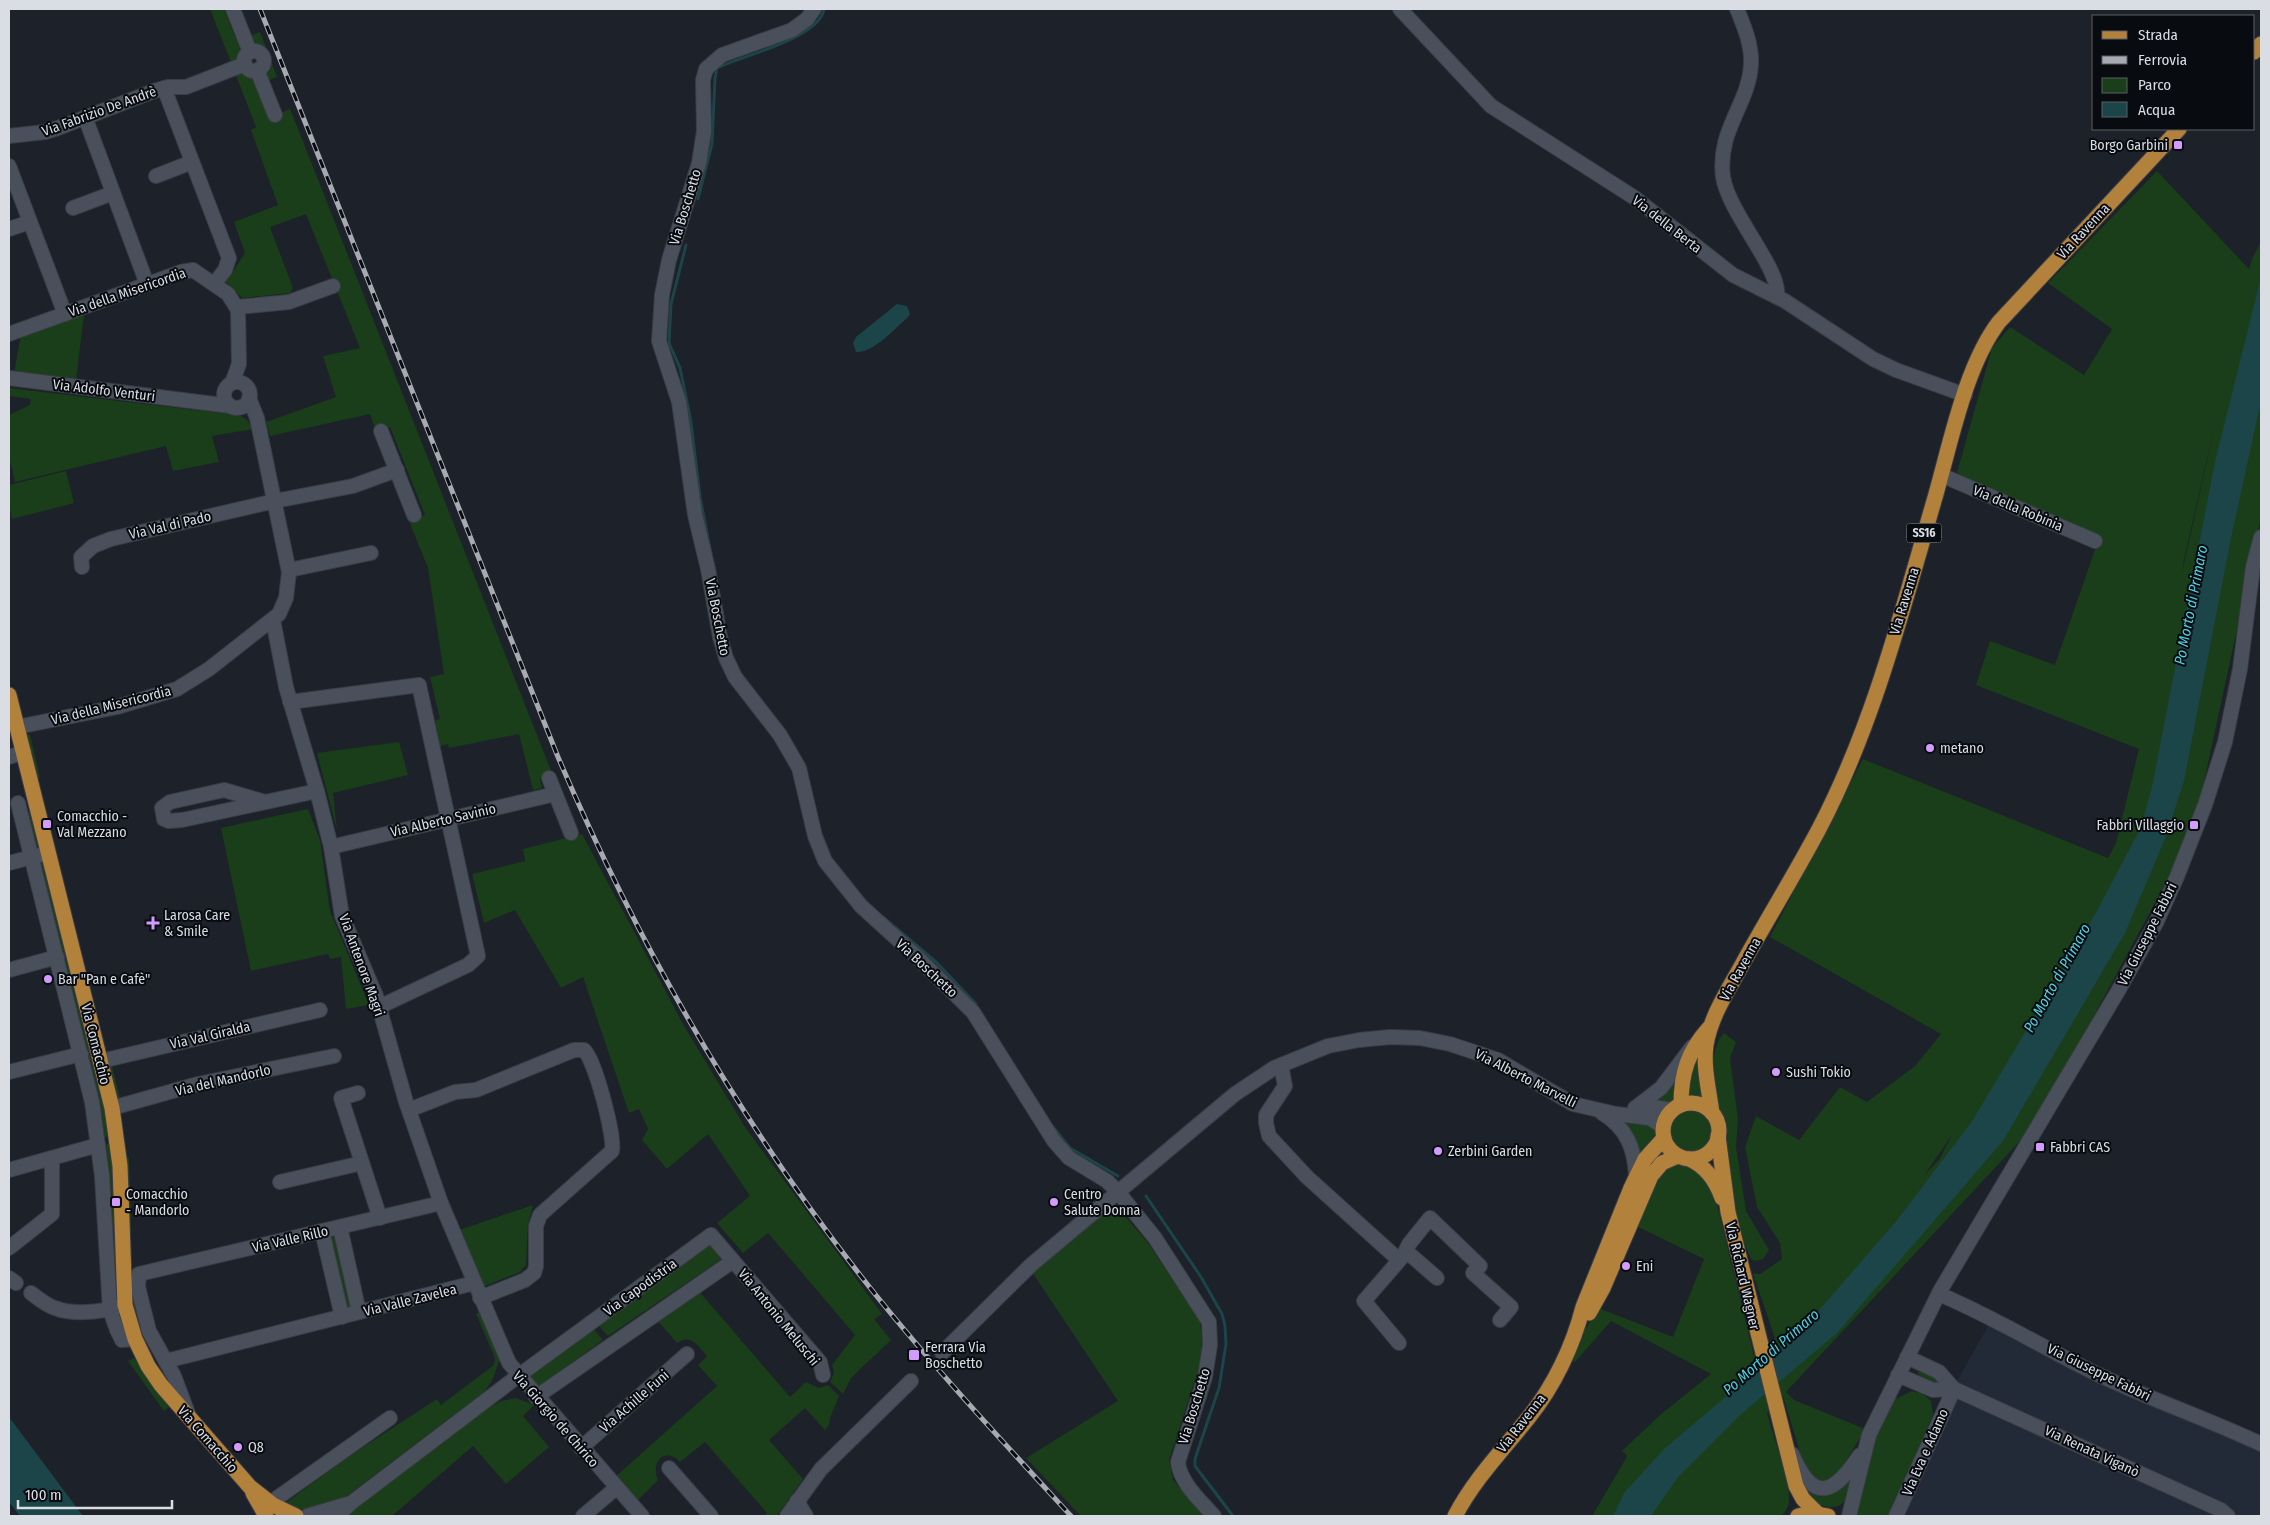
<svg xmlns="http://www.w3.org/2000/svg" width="2270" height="1525" font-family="'Fira Sans Condensed',sans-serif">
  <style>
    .built { fill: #222a38 }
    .green { fill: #193e19; fill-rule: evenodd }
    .water { fill: #1c454a }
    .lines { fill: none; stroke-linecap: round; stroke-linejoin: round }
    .stream { stroke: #1c454a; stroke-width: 3 }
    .minor-casing { stroke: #3a3d45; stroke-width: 16 }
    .major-casing { stroke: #3a3d45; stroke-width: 17 }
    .minor { stroke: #4a505b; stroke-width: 14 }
    .major { stroke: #b2813c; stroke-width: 15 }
    .rail-casing { stroke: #a7aab2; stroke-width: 5 }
    .rail { stroke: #080b0f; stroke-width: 3; stroke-dasharray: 9; stroke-linecap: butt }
    .poi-dot { fill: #d39cfc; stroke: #080b0f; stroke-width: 2 }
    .labels { text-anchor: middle; stroke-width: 4; stroke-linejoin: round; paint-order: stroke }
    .shield { fill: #080b0f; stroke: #9b9ea4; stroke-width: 1 }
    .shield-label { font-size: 12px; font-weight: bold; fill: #dadde4 }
    .street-label { font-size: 14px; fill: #dadde4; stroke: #080b0f }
    .poi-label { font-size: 14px; fill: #dadde4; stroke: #080b0f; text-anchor: start }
    .water-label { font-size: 15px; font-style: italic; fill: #4ad3e3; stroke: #080b0f }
  </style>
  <rect width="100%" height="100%" fill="#1c212a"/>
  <!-- built -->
  <path class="built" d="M1992,1319L2261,1442V1516H1892L1935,1420Z"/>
  <!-- green -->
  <g class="green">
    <path d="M210,9H224L235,37L240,39L244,52L239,60L232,65Z"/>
    <path d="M260,32L277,77L268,81C264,71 268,64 265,56C263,48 254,46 250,36Z"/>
    <path d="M247,71L251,72L269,118L290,109L293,116L552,773L540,779L542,788L533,790L519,734L449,748L448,744L440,746L435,720L440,719L430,677L444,674L428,568L409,521L425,515L390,427L376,431L370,414L270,436L266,422L336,397L323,356L360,348L306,214L270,227L293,288L290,293L242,298L226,282L245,253L234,222L278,205L251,130L256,127L235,73Z"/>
    <path d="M2157,171L2249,269L2252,259L2261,241V518L2193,833L2034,1126L1786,1392L1794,1400L1865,1429L1837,1477L1819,1483L1805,1469L1783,1396L1767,1413C1773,1435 1789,1478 1789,1499C1789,1507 1786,1511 1781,1516H1592L1625,1460L1627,1455L1622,1451L1660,1415L1711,1374L1611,1321L1575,1362L1568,1359L1580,1326L1587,1327L1598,1308L1673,1337L1704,1259L1634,1225L1652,1180L1674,1163C1699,1165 1708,1178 1716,1200L1754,1356L1775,1338L1753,1274H1760L1782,1259L1780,1243L1757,1207L1745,1147L1756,1116L1799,1140L1840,1087L1867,1102L1915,1066L1941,1034L1770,937L1863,759L2108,858L2116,843L2139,749L1976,685L1990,641L2055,665L2099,538L1956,476L1992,348L2010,327L2084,375L2112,329L2048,283ZM2212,437V438L2182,573L2184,560ZM1952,1135L1939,1160L1925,1174Z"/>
    <path d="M84,315L76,380L14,373L21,334Z"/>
    <path d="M9,388L238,415L246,419L254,429L212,436L219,462L173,471L166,446L15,482L9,457V415L30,405L31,399L9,396Z"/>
    <path d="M66,471L74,503L12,519L9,506V485Z"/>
    <path d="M30,734L40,778L35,779L24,736Z"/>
    <path d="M399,742L408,775L333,793L337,830L317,753Z"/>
    <path d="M308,809L320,840L330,911L369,1005L346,1009L341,957L330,959L328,954L251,971L221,828Z"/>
    <path d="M34,811L41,845L35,847L27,813Z"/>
    <path d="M582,834L683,1024L745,1127L882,1314L874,1319L891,1340L851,1378L843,1394L830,1382L834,1373L832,1365L855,1335L768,1233L743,1253L717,1223L750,1196L708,1134L667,1169L642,1140L648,1129L639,1109L629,1113L583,977L561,988L515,910L484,923L472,874L525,861L523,849Z"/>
    <path d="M46,860L111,1136L104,1137L38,862Z"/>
    <path d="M1724,1033L1736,1042L1730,1058L1738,1119L1736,1147L1746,1211L1769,1250L1763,1259L1756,1261L1751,1259C1733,1221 1731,1174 1724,1133C1720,1109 1714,1085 1714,1061C1714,1051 1717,1040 1724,1033Z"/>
    <path d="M1704,1039L1703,1099L1691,1096L1687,1097L1691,1068Z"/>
    <path d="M112,1066L120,1098L114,1100L107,1067Z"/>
    <path d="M1676,1075L1674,1099L1670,1103H1648Z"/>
    <circle cx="1691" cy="1131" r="20"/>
    <path d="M1618,1121L1653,1123L1658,1131V1136L1640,1161Z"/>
    <path d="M112,1143L120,1303H116L105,1145Z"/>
    <path d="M123,1158H129L131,1229H126Z"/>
    <path d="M533,1205L528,1225L526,1265L520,1272L482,1287L459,1230Z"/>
    <path d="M1113,1206L1118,1208L1148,1243L1200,1321L1202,1341L1199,1368L1169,1460L1173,1480L1204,1516H1081L1026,1458L1118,1401L1032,1272L1106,1208Z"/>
    <path d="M337,1236L353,1306L345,1308L329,1238Z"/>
    <path d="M708,1242L723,1258L608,1336L597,1324Z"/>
    <path d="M129,1274L134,1275L147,1341L143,1343L130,1298Z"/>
    <path d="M697,1289L790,1397L806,1382L819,1388L828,1385L839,1396L830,1418L829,1425L825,1430L805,1408L769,1440L803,1479L777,1516H764L767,1513L705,1442L680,1462C666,1447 650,1460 658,1480L636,1502L614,1478L717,1386L698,1365L707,1356C698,1346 691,1333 677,1343L657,1320Z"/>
    <path d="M480,1312L500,1359L492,1381L484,1392L336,1504L307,1510L283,1505L345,1459L437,1399L441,1405L494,1365L495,1358L476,1314Z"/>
    <path d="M592,1327L603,1340L537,1388L528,1378Z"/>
    <path d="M134,1358L169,1407L164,1411L128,1361Z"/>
    <path d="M1921,1371L1935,1376L1944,1385C1934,1384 1923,1381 1917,1373Z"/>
    <path d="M1912,1391L1923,1394L1931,1401L1933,1414L1891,1516H1854L1861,1498L1866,1464L1875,1436L1891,1401Z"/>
    <path d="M516,1398L534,1405L523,1416L549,1447L506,1484L473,1446L392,1516H343L485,1410L501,1401Z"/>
    <path d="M1853,1472C1851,1480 1851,1493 1846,1499C1838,1512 1819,1508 1811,1498C1807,1494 1806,1488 1804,1484L1806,1487Z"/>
  </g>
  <!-- water -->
  <g class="water">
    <path d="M2261,277V401L2231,538L2184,781L2165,839L2125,933L2003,1141L1837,1333L1738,1417L1678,1477L1651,1516H1613L1624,1493L1664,1449L1722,1400L1815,1315L1898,1219L1973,1120L2098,909L2141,827L2152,787L2215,462Z"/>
    <path d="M897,304L907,306L910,314L907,318C894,329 874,353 856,352L853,343L856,337Z"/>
    <path d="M9,1417L83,1516H20L9,1502Z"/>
  </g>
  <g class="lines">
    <!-- stream -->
    <g class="stream">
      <path d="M698,199L712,144L715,78L717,68C741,56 820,38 824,9"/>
      <path d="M686,245L671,304L669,343L680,368L691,422L700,497L723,616"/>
      <path d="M883,917L936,962L976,1004"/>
      <path d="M1053,1127L1070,1148L1118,1176"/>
      <path d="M1146,1196L1201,1277L1222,1314L1225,1326L1226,1344L1219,1388L1195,1459V1466L1233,1516"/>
    </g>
    <!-- minor casing -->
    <g class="minor-casing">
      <g id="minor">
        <path d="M233,9L250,52"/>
        <path d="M814,9L807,19L792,30L722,55L706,69L703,80L704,131L699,163L669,260L662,295L659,341L679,402L695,515L708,569L720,637L726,658L735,677L780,735L799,768L815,836L825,861L861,906L917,957L973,1012L1054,1141L1069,1158L1107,1181L1118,1192L1155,1238L1209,1322L1210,1345L1205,1377L1178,1462C1180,1483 1201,1501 1214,1516"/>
        <path d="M1400,9L1491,106L1635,198L1733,275L1785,301L1873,359L1896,370L1965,395"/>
        <path d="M1737,9C1744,26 1752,45 1751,64C1749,105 1717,129 1723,177C1729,214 1781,269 1777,296"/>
        <circle cx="254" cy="61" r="10"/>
        <path d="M257,70L275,115"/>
        <path d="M164,88L229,258L225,270L214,284"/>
        <path d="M85,117L147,284"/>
        <path d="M9,136L45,132L58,128L154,91L168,87H186L245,64"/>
        <path d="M9,166L65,314"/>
        <path d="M156,176L192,162"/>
        <path d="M73,208L113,193"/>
        <path d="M9,229L30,222"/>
        <path d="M237,307L289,302L333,286"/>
        <path d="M9,334L181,272L193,270L228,294L238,310L239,364L232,383"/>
        <path d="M9,378L230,406"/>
        <circle cx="237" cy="395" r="13"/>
        <path d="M381,431L414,515"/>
        <path d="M1941,475L2095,541"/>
        <path d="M82,567L81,557L93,546L111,539L275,501L353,486L397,470"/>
        <path d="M289,570L371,553"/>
        <path d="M273,620L286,687L317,791L331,847L342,916L376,996L406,1102L441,1203L509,1363L642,1516"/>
        <path d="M290,702L419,685L478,956L468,965L379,1007"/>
        <path d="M17,727L117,707L177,689L209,669L279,614L286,598L289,572L257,418L249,398"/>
        <path d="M9,757L24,752"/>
        <path d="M549,778L571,833"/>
        <path d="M265,802L224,790L170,802L162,808L164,819L169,821L182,820L317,791"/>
        <path d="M18,803L92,1102L102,1176L110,1310L117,1330L122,1340L135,1339"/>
        <path d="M331,847L555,794"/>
        <path d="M9,863L40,855"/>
        <path d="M9,970L57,957"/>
        <path d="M101,1061L320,1010"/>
        <path d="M1281,1065L1285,1086L1266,1115V1123L1269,1136L1307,1177L1399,1260"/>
        <path d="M9,1072L81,1054"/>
        <path d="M358,1093L341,1098L380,1218"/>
        <path d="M112,1108L198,1084L334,1056"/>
        <path d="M1635,1108L1661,1088L1692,1047"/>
        <path d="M1635,1108L1646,1106L1672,1110"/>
        <path d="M409,1110L455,1092L476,1090L574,1050H584C595,1060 615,1136 612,1151L540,1215L536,1226V1266L534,1273L525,1280L480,1298"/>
        <path d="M1602,1113C1627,1128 1635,1149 1636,1177"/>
        <path d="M9,1170L98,1145"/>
        <path d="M280,1182L362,1163"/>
        <path d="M340,1227L359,1312"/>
        <path d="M322,1231L342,1317"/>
        <path d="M9,1248L52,1214V1158"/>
        <path d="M1406,1251L1437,1278"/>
        <path d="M9,1278L16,1283"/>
        <path d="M31,1293C39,1299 46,1305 55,1308C72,1315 100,1312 118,1307"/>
        <path d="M1939,1294C1996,1318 2045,1349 2099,1375C2152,1400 2208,1419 2261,1444"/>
        <path d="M1399,1343L1364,1301L1403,1256L1409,1244L1430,1218L1480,1266L1473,1273L1511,1307L1500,1320"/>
        <path d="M942,1353L1031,1265L1235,1094L1274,1068L1328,1046L1359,1040L1390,1037L1420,1038L1450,1044L1498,1060L1573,1104L1616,1114L1650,1118L1663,1127"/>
        <path d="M1907,1357L1939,1372L1954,1389L2221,1510L2228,1516"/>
        <path d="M166,1361L474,1283"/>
        <path d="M1898,1375L1933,1390L1954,1389"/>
        <path d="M536,1397L733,1261"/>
        <path d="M189,1416L174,1376L149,1331L138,1287L139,1274L441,1203"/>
        <path d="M581,1448L687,1354"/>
        <path d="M1792,1454C1814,1505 1834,1494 1860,1455"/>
        <path d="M669,1468L711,1516"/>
        <path d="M797,1501L806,1516"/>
        <path d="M270,1503L390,1418"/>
        <path d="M307,1516L348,1504"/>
        <path d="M337,1516L351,1503L518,1376L711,1235L820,1362L823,1375"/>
        <path d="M583,1516L616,1488"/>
        <path d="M787,1516L821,1469L911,1381"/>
        <path d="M1849,1516L1869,1435L1940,1291L2118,991L2156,923L2176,879L2205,805L2225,742L2240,669L2253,567L2261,537"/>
        <path d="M1896,1516L1954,1389"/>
      </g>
    </g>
    <!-- major casing -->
    <g class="major-casing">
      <g id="major">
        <path d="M2254,52L2261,44"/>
        <path d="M9,695L112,1108L120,1166L125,1305L135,1339L148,1366L161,1385L250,1487L273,1505L296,1516"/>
        <circle cx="1691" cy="1131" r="28"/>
        <path d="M1681,1105C1681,1073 1688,1051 1709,1028"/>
        <path d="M1712,1113C1709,1090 1703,1067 1706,1045C1711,1015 1729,989 1743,963C1768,918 1795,874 1819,829C1874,724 1903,607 1936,494C1951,441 1966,365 1999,322L2179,129"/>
        <path d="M1718,1136L1728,1212L1796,1486L1803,1499L1817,1513"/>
        <path d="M1689,1159C1705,1166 1716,1181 1722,1198"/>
        <path d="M1589,1313L1603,1288L1651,1176L1662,1163L1678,1156"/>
        <path d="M253,1493L266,1516"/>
        <path d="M1455,1516C1475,1478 1503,1450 1529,1417C1554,1386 1573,1346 1583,1307L1631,1188L1645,1159L1664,1138"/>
        <path d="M1798,1516L1812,1513L1828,1516"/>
      </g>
    </g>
    <!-- minor -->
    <use href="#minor" class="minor"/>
    <!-- major -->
    <use href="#major" class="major"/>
    <!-- rail casing -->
    <g class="rail-casing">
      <path id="rail" d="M260,9L558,757C640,949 745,1131 875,1294C937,1371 1004,1443 1071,1516"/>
    </g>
    <!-- rail -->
    <use href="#rail" class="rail"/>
  </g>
  <!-- markers -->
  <g class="poi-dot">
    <rect x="2173" y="140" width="10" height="10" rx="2.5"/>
    <circle cx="1930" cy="748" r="5"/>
    <rect x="42" y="819" width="10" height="10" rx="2.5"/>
    <rect x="2189" y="820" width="10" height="10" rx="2.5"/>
    <path d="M150.5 915.5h5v5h5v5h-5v5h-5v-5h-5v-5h5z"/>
    <circle cx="48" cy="979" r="5"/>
    <circle cx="1776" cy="1072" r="5"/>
    <rect x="2035" y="1142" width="10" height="10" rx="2.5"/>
    <circle cx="1438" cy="1151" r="5"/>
    <rect x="111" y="1197" width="10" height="10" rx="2.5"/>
    <circle cx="1054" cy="1202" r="5"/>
    <circle cx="1626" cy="1266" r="5"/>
    <rect x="908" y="1349" width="12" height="12" rx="2.5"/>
    <circle cx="238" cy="1447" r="5"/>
  </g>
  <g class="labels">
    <!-- shield labels -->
    <rect class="shield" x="1906.5" y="523.5" width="35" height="19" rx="4"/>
    <g class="shield-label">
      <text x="1924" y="537">SS16</text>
    </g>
    <!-- street labels -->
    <g class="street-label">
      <text transform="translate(99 111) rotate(-20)" y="5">Via Fabrizio De Andrè</text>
      <text transform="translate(685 207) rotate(-73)" y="5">Via Boschetto</text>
      <text transform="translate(1667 224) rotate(38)" y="5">Via della Berta</text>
      <text transform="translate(2083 231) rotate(-47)" y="5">Via Ravenna</text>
      <text transform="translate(127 292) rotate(-19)" y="5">Via della Misericordia</text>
      <text transform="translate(104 390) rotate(7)" y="5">Via Adolfo Venturi</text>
      <text transform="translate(2018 508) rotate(23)" y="5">Via della Robinia</text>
      <text transform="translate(170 525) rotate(-13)" y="5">Via Val di Pado</text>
      <text transform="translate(1904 601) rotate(-73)" y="5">Via Ravenna</text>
      <text transform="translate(718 617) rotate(79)" y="5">Via Boschetto</text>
      <text transform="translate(111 705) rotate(-14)" y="5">Via della Misericordia</text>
      <text transform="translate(443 820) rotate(-13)" y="5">Via Alberto Savinio</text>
      <text transform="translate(2147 934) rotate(-63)" y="5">Via Giuseppe Fabbri</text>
      <text transform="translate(362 965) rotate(70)" y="5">Via Antenore Magri</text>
      <text transform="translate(927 968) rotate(43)" y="5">Via Boschetto</text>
      <text transform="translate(1740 969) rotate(-61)" y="5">Via Ravenna</text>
      <text transform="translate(210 1035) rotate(-13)" y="5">Via Val Giralda</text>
      <text transform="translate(96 1044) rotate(76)" y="5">Via Comacchio</text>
      <text transform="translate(1526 1078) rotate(27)" y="5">Via Alberto Marvelli</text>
      <text transform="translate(223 1080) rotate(-13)" y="5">Via del Mandorlo</text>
      <text transform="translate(290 1239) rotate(-13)" y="5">Via Valle Rillo</text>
      <text transform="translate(1743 1276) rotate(77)" y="5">Via Richard Wagner</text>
      <text transform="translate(640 1287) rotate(-36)" y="5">Via Capodistria</text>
      <text transform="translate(410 1300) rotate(-14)" y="5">Via Valle Zavelea</text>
      <text transform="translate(779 1317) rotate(51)" y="5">Via Antonio Meluschi</text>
      <text transform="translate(2099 1372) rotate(26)" y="5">Via Giuseppe Fabbri</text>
      <text transform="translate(634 1401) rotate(-41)" y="5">Via Achille Funi</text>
      <text transform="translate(1194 1406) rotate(-73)" y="5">Via Boschetto</text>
      <text transform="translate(556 1419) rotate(49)" y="5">Via Giorgio de Chirico</text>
      <text transform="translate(1521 1423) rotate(-52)" y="5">Via Ravenna</text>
      <text transform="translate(208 1439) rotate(49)" y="5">Via Comacchio</text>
      <text transform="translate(2092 1451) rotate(25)" y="5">Via Renata Viganò</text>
      <text transform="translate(1925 1452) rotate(-66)" y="5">Via Eva e Adamo</text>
    </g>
    <!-- poi labels -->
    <g class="poi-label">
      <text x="2168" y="150" text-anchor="end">Borgo Garbini</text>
      <text x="1940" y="753">metano</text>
      <text x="57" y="821">Comacchio -<tspan x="57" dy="16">Val Mezzano</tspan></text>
      <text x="2184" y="830" text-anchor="end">Fabbri Villaggio</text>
      <text x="164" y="920">Larosa Care<tspan x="164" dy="16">&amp; Smile</tspan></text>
      <text x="58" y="984">Bar "Pan e Cafè"</text>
      <text x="1786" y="1077">Sushi Tokio</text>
      <text x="2050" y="1152">Fabbri CAS</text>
      <text x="1448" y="1156">Zerbini Garden</text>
      <text x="126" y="1199">Comacchio<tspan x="126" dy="16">- Mandorlo</tspan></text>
      <text x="1064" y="1199">Centro<tspan x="1064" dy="16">Salute Donna</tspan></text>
      <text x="1636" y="1271">Eni</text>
      <text x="925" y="1352">Ferrara Via<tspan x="925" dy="16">Boschetto</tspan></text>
      <text x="248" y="1452">Q8</text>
    </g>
    <!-- water labels -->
    <g class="water-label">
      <text transform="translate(2191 605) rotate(-79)" y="5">Po Morto di Primaro</text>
      <text transform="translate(2057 978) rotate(-61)" y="5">Po Morto di Primaro</text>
      <text transform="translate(1771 1352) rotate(-41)" y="5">Po Morto di Primaro</text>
    </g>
  </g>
  <!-- border -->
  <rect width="2270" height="1525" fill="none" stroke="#dadde4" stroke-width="20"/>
  <!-- legend -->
  <rect x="2092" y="15" width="162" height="115" fill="#080b0f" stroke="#5c5f64"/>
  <rect x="2102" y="31" width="25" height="8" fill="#b2813c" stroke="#5c5f64"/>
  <text x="2138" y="40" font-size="15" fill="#dadde4">Strada</text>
  <rect x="2102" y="56" width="25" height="8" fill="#a7aab2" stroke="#5c5f64"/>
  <text x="2138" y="65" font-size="15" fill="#dadde4">Ferrovia</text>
  <rect x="2102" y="78" width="25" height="15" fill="#193e19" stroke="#5c5f64"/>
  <text x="2138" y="90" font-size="15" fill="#dadde4">Parco</text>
  <rect x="2102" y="102" width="25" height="15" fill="#1c454a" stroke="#5c5f64"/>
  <text x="2138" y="115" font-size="15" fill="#dadde4">Acqua</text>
  <!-- scale -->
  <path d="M18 1500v8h154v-8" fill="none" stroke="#dadde4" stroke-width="2.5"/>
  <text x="25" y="1500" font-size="15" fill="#dadde4" stroke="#080b0f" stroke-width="4" paint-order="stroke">100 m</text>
</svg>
